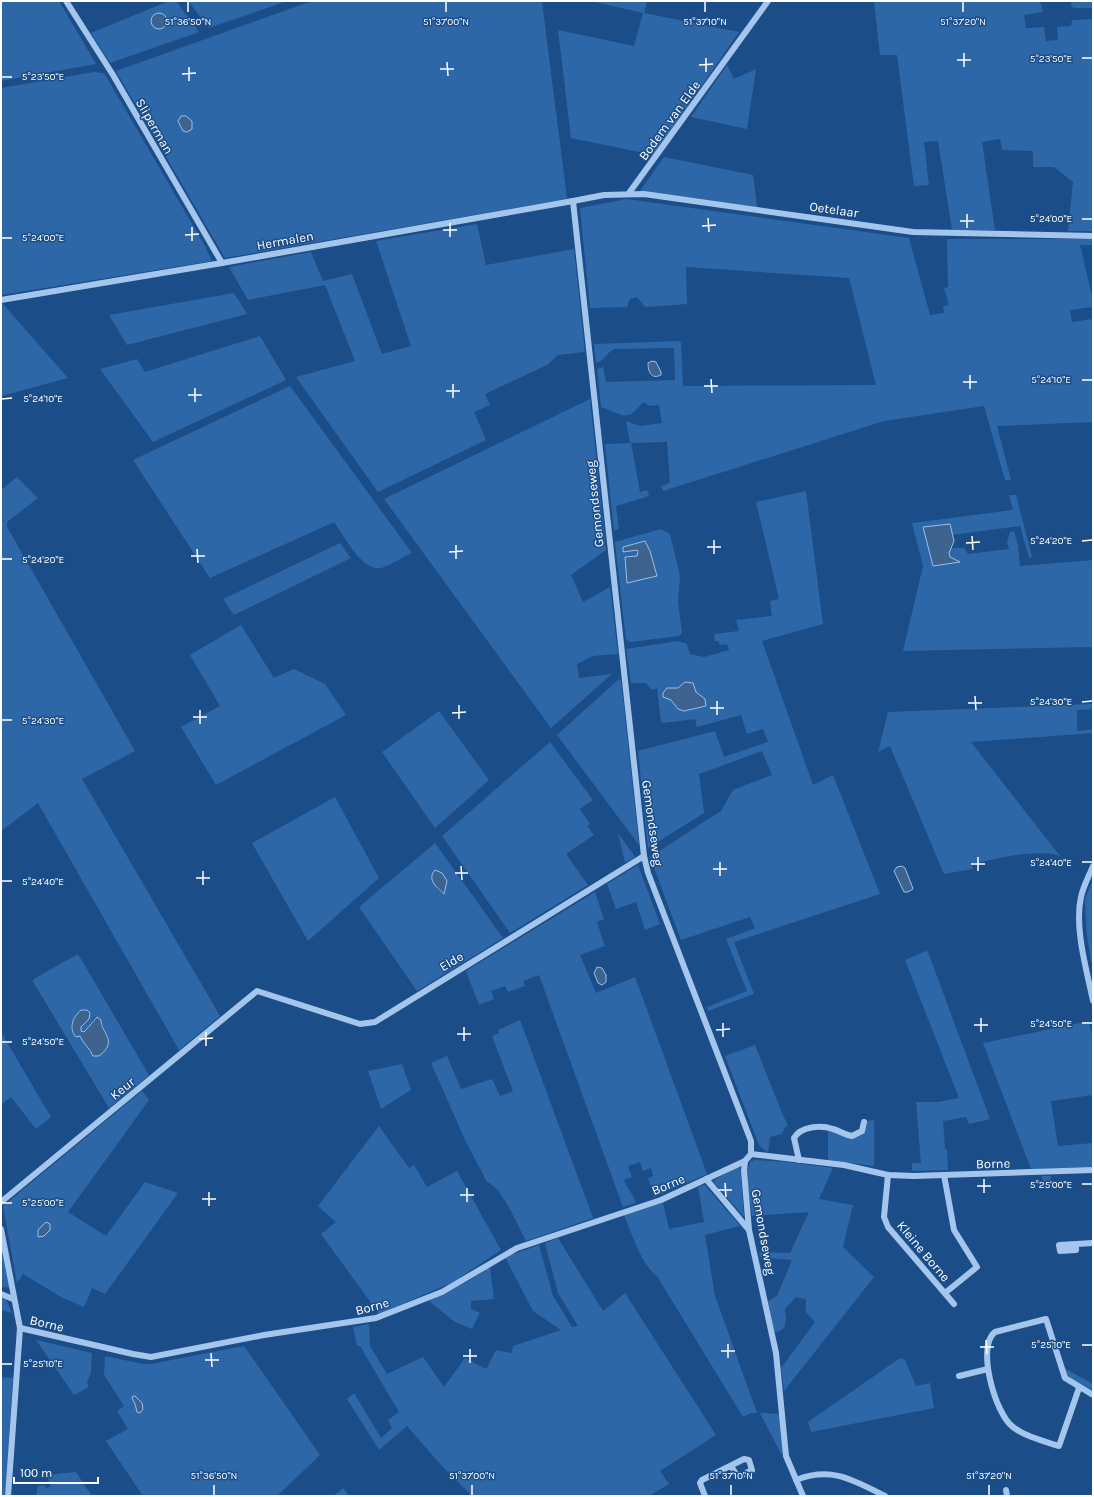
<svg xmlns="http://www.w3.org/2000/svg" width="1094" height="1497" font-family="Karla,sans-serif">
  <style>
    .green { fill: #2e67a7; fill-rule: evenodd }
    .water { fill: #3e638e; stroke: #98c1ee }
    .lines { fill: none; stroke-linecap: round; stroke-linejoin: round }
    .minor { stroke: #a5c6ec; stroke-width: 6 }
    .ticks { fill: none; stroke: #fff; stroke-width: 1.5 }
    .labels { text-anchor: middle; stroke-width: 3; stroke-linejoin: round; paint-order: stroke }
    .street-label { font-size: 13px; fill: #fff; stroke: #1b4d89 }
    .ticks-label { font-size: 10px; text-anchor: middle; fill: #fff; stroke: #1b4d89; stroke-width: 3; stroke-linejoin: round; paint-order: stroke }
  </style>
  <rect width="100%" height="100%" fill="#1b4d89"/>
  <!-- green -->
  <g class="green">
    <path d="M1,1H59L96,64L1,81Z"/>
    <path d="M169,1H176L199,32L110,63L91,33ZM157,14H161L167,24L156,27Z"/>
    <path d="M188,1H287L209,28Z"/>
    <path d="M312,1H542L567,199L225,258L116,71ZM181,116H186L192,121L181,128L178,121Z"/>
    <path d="M590,1H647L644,13L739,32L654,155L571,138L558,30L634,46L643,13Z"/>
    <path d="M874,1H1040L1043,12L1024,15L1026,28L1044,27L1046,41L1058,40L1057,27L1071,26L1072,20L1093,19V231H1068L1073,182L1054,167H1033V151L1002,150L1000,139L982,142L995,230H952L938,141L924,142L929,185L914,186L897,55H880Z"/>
    <path d="M1072,1H1093V8H1074L1071,6Z"/>
    <path d="M727,65L734,79L756,69L747,129L691,117Z"/>
    <path d="M94,72L104,73L205,246L212,261L1,295V88Z"/>
    <path d="M664,157L753,175L757,207L640,191Z"/>
    <path d="M627,199L909,238L930,315L944,313L943,306L949,305L944,288L948,287L947,239H1093V245H1080L1093,300V307L1070,310L1072,322L1093,319V422L997,426L1011,480H1005L984,406L884,421L663,491L661,486L670,483L667,442L631,443L640,492L647,490L649,496L616,506L619,529L614,531L605,444L630,443L626,421L640,426L662,423L659,405L650,406L643,402C627,423 623,415 601,407L597,369L603,367L606,382L675,380L674,348L614,349C607,352 604,362 596,363L594,344L680,341L681,343L683,386L876,385L849,278L686,267L687,304L645,307L637,297L630,299L627,307L590,308L580,208Z"/>
    <path d="M477,224L486,265L574,249L585,352L558,355L547,365L485,394L490,405L474,412L486,440L378,492L296,377L355,361L325,285L248,300L229,267L311,252L323,281L352,274L382,354L411,346L376,241Z"/>
    <path d="M234,293L247,314L127,345L109,315Z"/>
    <path d="M1,304H3L68,378L1,396Z"/>
    <path d="M260,336L286,380L153,442L100,369L137,359L145,372Z"/>
    <path d="M290,386L412,553C402,557 391,565 381,568C362,572 343,534 334,522L210,578L133,460Z"/>
    <path d="M590,399L606,550L571,575L583,602L610,587L618,654L593,656L577,664L579,678L612,674L551,728L384,499Z"/>
    <path d="M17,477L38,498L7,522V527L135,751L82,779L220,1016L179,1050L38,803L1,831V490Z"/>
    <path d="M806,491L823,624L762,641L813,785L833,775L880,894L734,942L754,994L708,1011L707,1007L747,991L726,939L755,928L750,917L681,940L650,857L721,811L733,790L772,775L762,751L699,774L704,813L648,848L638,751L715,731L724,757L768,742L763,729L747,734L741,715L697,727L695,719L663,723L661,722L657,688L652,690L646,683H631L626,649L678,641L687,644L690,654L704,657L729,650L727,644L720,645L718,641H715L714,634L739,631L736,620L772,616L770,601L779,599L756,502ZM683,684L694,685L696,692L706,706C701,709 697,707 693,709C673,714 679,701 665,698L675,688L681,686Z"/>
    <path d="M1009,495H1016L1032,557L1029,558L1020,526L952,535L950,524L923,527L933,566L959,562L950,557L949,553L951,548H964L968,554L1009,549L1007,542L1010,532L1014,531L1018,545L1020,566L1093,560V647L903,651L923,566L912,523L1013,510Z"/>
    <path d="M661,529L670,534L680,576L678,602L682,633L679,636L631,642L626,640L615,542ZM637,550L650,551L627,583L638,554Z"/>
    <path d="M340,543L351,558L234,615L223,599Z"/>
    <path d="M241,625L274,678L294,669L325,684L346,715L216,785L181,727L220,706L190,655Z"/>
    <path d="M619,679L621,680L639,845L557,735Z"/>
    <path d="M1093,704V709L1077,710V731L1093,729V733L971,742L1060,856C1038,847 995,860 971,864L973,869L944,874L890,746L878,752L888,712Z"/>
    <path d="M439,711L489,780L435,828L382,752Z"/>
    <path d="M550,742L593,800L580,809L590,824L587,826L594,835L566,854L588,885L510,933L442,836Z"/>
    <path d="M335,797L379,878L308,941L252,843Z"/>
    <path d="M618,833L635,857L625,863Z"/>
    <path d="M435,843L503,938L417,991L359,907ZM435,870L442,873L447,880L444,894L438,890L433,872Z"/>
    <path d="M638,865L660,924L645,930L636,902L616,909L607,884Z"/>
    <path d="M1093,879V962H1091L1086,929L1085,899Z"/>
    <path d="M595,892L604,919L597,922L605,946L580,955L596,993L635,977L707,1174L654,1197L648,1178L653,1176L651,1168L643,1171L640,1162L628,1166L632,1177L624,1180C628,1189 633,1194 636,1203L623,1207L539,975L523,981L525,986L508,992L505,986L491,991L494,999L479,1005L466,971Z"/>
    <path d="M926,951L928,952L990,1119L969,1124L966,1117L943,1121L945,1149H947L948,1170L912,1171V1163H921L916,1102H938L959,1098L905,960Z"/>
    <path d="M78,954L149,1075L109,1108L32,980ZM75,1016L89,1019L80,1029L84,1032L95,1017L101,1020L109,1041L104,1052L92,1054L80,1036L73,1034L71,1027Z"/>
    <path d="M520,1020L593,1218L526,1241C518,1226 502,1187 487,1182L465,1140L431,1063L447,1056L461,1089L492,1079L500,1096L513,1091L492,1036L499,1033L498,1030Z"/>
    <path d="M1089,1021L1093,1040V1095L1051,1101L1058,1146L1093,1143V1167L1031,1169L983,1043Z"/>
    <path d="M1,1032L51,1117L36,1129L11,1097L1,1105Z"/>
    <path d="M755,1045L782,1113L788,1126L785,1127L782,1134L770,1137L768,1152L764,1150L759,1145L725,1056Z"/>
    <path d="M402,1064L411,1090L381,1109L368,1071Z"/>
    <path d="M142,1091L149,1100L68,1212L106,1236L145,1182L178,1193L105,1294L92,1288L84,1307L61,1297L23,1274L17,1283L3,1206Z"/>
    <path d="M874,1120V1166L828,1160V1129L852,1138L864,1132L867,1121Z"/>
    <path d="M379,1126L409,1168L414,1165L427,1187L457,1171L501,1250L453,1282L379,1314L321,1234L336,1222L318,1206Z"/>
    <path d="M755,1160L787,1162L833,1168L819,1199L853,1205L843,1247L874,1277L784,1391L781,1368L815,1322L806,1312V1299L796,1297L785,1309L786,1320L784,1328L778,1332L774,1331L768,1301L777,1296L792,1260L760,1257L759,1252L790,1253L809,1212L752,1216L748,1187L747,1172L750,1162Z"/>
    <path d="M740,1165L744,1217L713,1181Z"/>
    <path d="M1042,1176H1051V1182L1049,1187L1043,1186Z"/>
    <path d="M705,1185L740,1226L705,1235L715,1296L757,1413H751L743,1417L657,1276C642,1266 631,1232 624,1215L663,1202L669,1229L704,1222L698,1187Z"/>
    <path d="M1,1232L11,1288L1,1287Z"/>
    <path d="M558,1238L603,1311L625,1293L716,1435L660,1471L669,1484L649,1496H468L470,1494L442,1466L407,1426L379,1450L347,1399L354,1393L381,1438L392,1428L388,1420L399,1412L360,1346H357L353,1327L369,1324L370,1346L387,1374L423,1357L444,1387L465,1358L486,1369L496,1350L512,1353L513,1346L561,1330L533,1311L505,1257L539,1245L553,1296L572,1327L578,1326L558,1293L545,1243Z"/>
    <path d="M490,1267L494,1299L471,1301V1309L480,1313L472,1329L455,1322L429,1301L470,1280Z"/>
    <path d="M1,1297L6,1299L12,1313L1,1310Z"/>
    <path d="M36,1340L92,1353L91,1373L87,1383L89,1387L74,1395Z"/>
    <path d="M244,1346L320,1455L277,1496H143L106,1441L128,1429L117,1411L124,1406L104,1375L105,1356L143,1364H151Z"/>
    <path d="M900,1358L905,1360L916,1386L930,1383L934,1408L811,1432L808,1422Z"/>
    <path d="M1064,1368L1093,1384V1390L1066,1377Z"/>
    <path d="M1,1377L13,1378L5,1496H1Z"/>
    <path d="M760,1413L781,1414L784,1454L780,1452Z"/>
    <path d="M76,1472L92,1496H36L38,1486L45,1485L46,1488L51,1486L46,1475Z"/>
    <path d="M343,1488L349,1496H334Z"/>
  </g>
  <!-- water -->
  <g class="water">
    <circle cx="159" cy="21" r="8"/>
    <path d="M181,116H186L192,121V129L187,132L183,131L178,121Z"/>
    <path d="M652,361L656,362L661,372V375C651,380 648,371 648,363Z"/>
    <path d="M950,524L954,541L949,553L950,557L960,562L933,566L923,527Z"/>
    <path d="M645,541L650,551L657,576L627,583L625,557L637,556L638,552L637,550L623,552V547Z"/>
    <path d="M685,682L693,683L696,692L705,699L706,706L684,711L678,709L671,700L663,697V693L667,688H678Z"/>
    <path d="M902,866L905,868L912,886L913,889L908,892H904L894,871L897,867Z"/>
    <path d="M435,870L442,873L447,881L444,894C438,888 426,880 435,870Z"/>
    <path d="M597,967L602,968L606,975V982L602,985L598,983L594,973Z"/>
    <path d="M81,1010H87L90,1013L89,1019L81,1027V1031L84,1032L97,1017L101,1020C101,1033 119,1041 99,1056H93C90,1048 83,1044 80,1036L76,1037C68,1028 73,1017 81,1010Z"/>
    <path d="M46,1222L50,1224V1230L44,1236L38,1237V1230Z"/>
    <path d="M133,1396H135L142,1403L143,1409L140,1413L137,1412L135,1404L132,1398Z"/>
  </g>
  <g class="lines">
    <!-- minor -->
    <g class="minor">
      <path d="M66,1L113,75L222,263"/>
      <path d="M629,193L768,1"/>
      <path d="M573,201C596,419 621,638 644,856L648,873L751,1141V1154L745,1161L744,1171L749,1230L776,1353L786,1456L803,1496"/>
      <path d="M1,300L222,263L573,201L604,195L644,194L913,232L1093,236"/>
      <path d="M1093,866C1089,876 1083,887 1081,897C1074,928 1087,971 1093,1001"/>
      <path d="M751,1154L844,1165L888,1175L914,1176L1093,1170"/>
      <path d="M799,1160L794,1138C801,1126 821,1125 833,1129C840,1131 845,1135 852,1136L862,1131L864,1122"/>
      <path d="M888,1175L884,1217L888,1227L954,1304"/>
      <path d="M944,1175L954,1230L977,1267L945,1293"/>
      <path d="M706,1179L749,1230"/>
      <path d="M1,1202L257,991L360,1024L375,1022L644,856"/>
      <path d="M1,1229L20,1328L8,1496"/>
      <path d="M1076,1244V1250L1060,1251L1059,1245L1093,1243"/>
      <path d="M1,1294L13,1299"/>
      <path d="M20,1328L133,1354L151,1357L264,1335L376,1318L442,1292L517,1248L661,1200L745,1161"/>
      <path d="M959,1376L988,1369"/>
      <path d="M1079,1388L1059,1446C1044,1441 1026,1437 1013,1427C995,1414 976,1346 995,1332L1046,1319L1065,1378L1093,1395"/>
      <path d="M796,1480C832,1466 853,1480 885,1496"/>
      <path d="M1006,1490L1007,1496"/>
      <path d="M705,1496L700,1483L702,1480L744,1459L749,1460L752,1470L738,1477L731,1466"/>
    </g>
  </g>
  <!-- ticks -->
  <path class="ticks" d="M188,2V12M446,2V12M705,2V12M963,2V12M964,53V67M706,58V72M1082,58H1092M957,60H971M447,62L448,76M699,65L713,64M189,67V81M440,69H454M182,74L196,73M2,77H12M967,214V228M708,218L709,232M1082,219H1092M960,221H974M450,223V237M702,226L716,225M192,227V241M443,230H457M185,235L199,234M2,238H12M970,375V389M711,379L712,393M1082,380H1092M963,382H977M453,384V398M704,386H718M195,388V402M446,391H460M188,395H202M2,399L12,398M972,536L973,550M714,540V554M1082,541L1092,540M966,543L980,542M456,545V559M707,547H721M197,549L198,563M449,552L463,551M191,556H205M2,559H12M975,696L976,710M717,701V715M1082,702L1092,701M968,703H982M459,705V719M710,708H724M200,710V724M452,713L466,712M193,717H207M2,720H12M978,857V871M720,862V876M1082,862H1092M971,864H985M461,866L462,880M713,869H727M203,871V885M455,873H468M196,878H210M2,881H12M981,1018V1032M723,1023V1037M1082,1023H1092M974,1025H988M464,1027V1041M716,1030L730,1029M206,1032V1046M457,1034H471M199,1039L213,1038M2,1042H12M984,1179V1193M725,1183L726,1197M1082,1184H1092M977,1186H991M467,1188V1202M718,1190H732M209,1192V1206M460,1195H474M202,1199H216M2,1203H12M986,1340L987,1354M728,1344V1358M1082,1345H1092M980,1347H994M470,1349V1363M721,1351H735M211,1353L212,1367M463,1356H477M205,1360H219M2,1364H12M214,1485V1495M472,1485V1495M731,1485V1495M989,1485V1495"/>
  <g class="labels">
    <!-- street labels -->
    <g class="street-label">
      <text transform="translate(669 120) rotate(-54)" y="5">Bodem van Elde</text>
      <text transform="translate(155 126) rotate(60)" y="5">Sliperman</text>
      <text transform="translate(834 209) rotate(8)" y="5">Oetelaar</text>
      <text transform="translate(285 240) rotate(-10)" y="5">Hermalen</text>
      <text transform="translate(594 504) rotate(-96)" y="5">Gemondseweg</text>
      <text transform="translate(653 823) rotate(82)" y="5">Gemondseweg</text>
      <text transform="translate(451 961) rotate(-31)" y="5">Elde</text>
      <text transform="translate(122 1088) rotate(-39)" y="5">Keur</text>
      <text transform="translate(993 1163) rotate(-2)" y="5">Borne</text>
      <text transform="translate(668 1184) rotate(-23)" y="5">Borne</text>
      <text transform="translate(764 1232) rotate(80)" y="5">Gemondseweg</text>
      <text transform="translate(924 1251) rotate(50)" y="5">Kleine Borne</text>
      <text transform="translate(372 1306) rotate(-15)" y="5">Borne</text>
      <text transform="translate(47 1323) rotate(13)" y="5">Borne</text>
    </g>
  </g>
  <g class="ticks-label">
    <text x="188" y="25">51°36'50"N</text>
    <text x="446" y="25">51°37'00"N</text>
    <text x="705" y="25">51°37'10"N</text>
    <text x="963" y="25">51°37'20"N</text>
    <text x="1051" y="62">5°23'50"E</text>
    <text x="43" y="80">5°23'50"E</text>
    <text x="1051" y="222">5°24'00"E</text>
    <text x="43" y="241">5°24'00"E</text>
    <text x="1051" y="383">5°24'10"E</text>
    <text x="43" y="402">5°24'10"E</text>
    <text x="1051" y="544">5°24'20"E</text>
    <text x="43" y="563">5°24'20"E</text>
    <text x="1051" y="705">5°24'30"E</text>
    <text x="43" y="724">5°24'30"E</text>
    <text x="1051" y="866">5°24'40"E</text>
    <text x="43" y="885">5°24'40"E</text>
    <text x="1051" y="1027">5°24'50"E</text>
    <text x="43" y="1045">5°24'50"E</text>
    <text x="1051" y="1188">5°25'00"E</text>
    <text x="43" y="1206">5°25'00"E</text>
    <text x="1051" y="1348">5°25'10"E</text>
    <text x="43" y="1367">5°25'10"E</text>
    <text x="214" y="1479">51°36'50"N</text>
    <text x="472" y="1479">51°37'00"N</text>
    <text x="731" y="1479">51°37'10"N</text>
    <text x="989" y="1479">51°37'20"N</text>
  </g>
  <!-- border -->
  <rect width="1094" height="1497" fill="none" stroke="#ffffff" stroke-width="4"/>
  <!-- scale -->
  <path d="M14 1477v6h84v-6" fill="none" stroke="#ffffff" stroke-width="2"/>
  <text x="20" y="1477" font-size="12" fill="#ffffff" stroke="#1b4d89" stroke-width="3" paint-order="stroke">100 m</text>
</svg>
